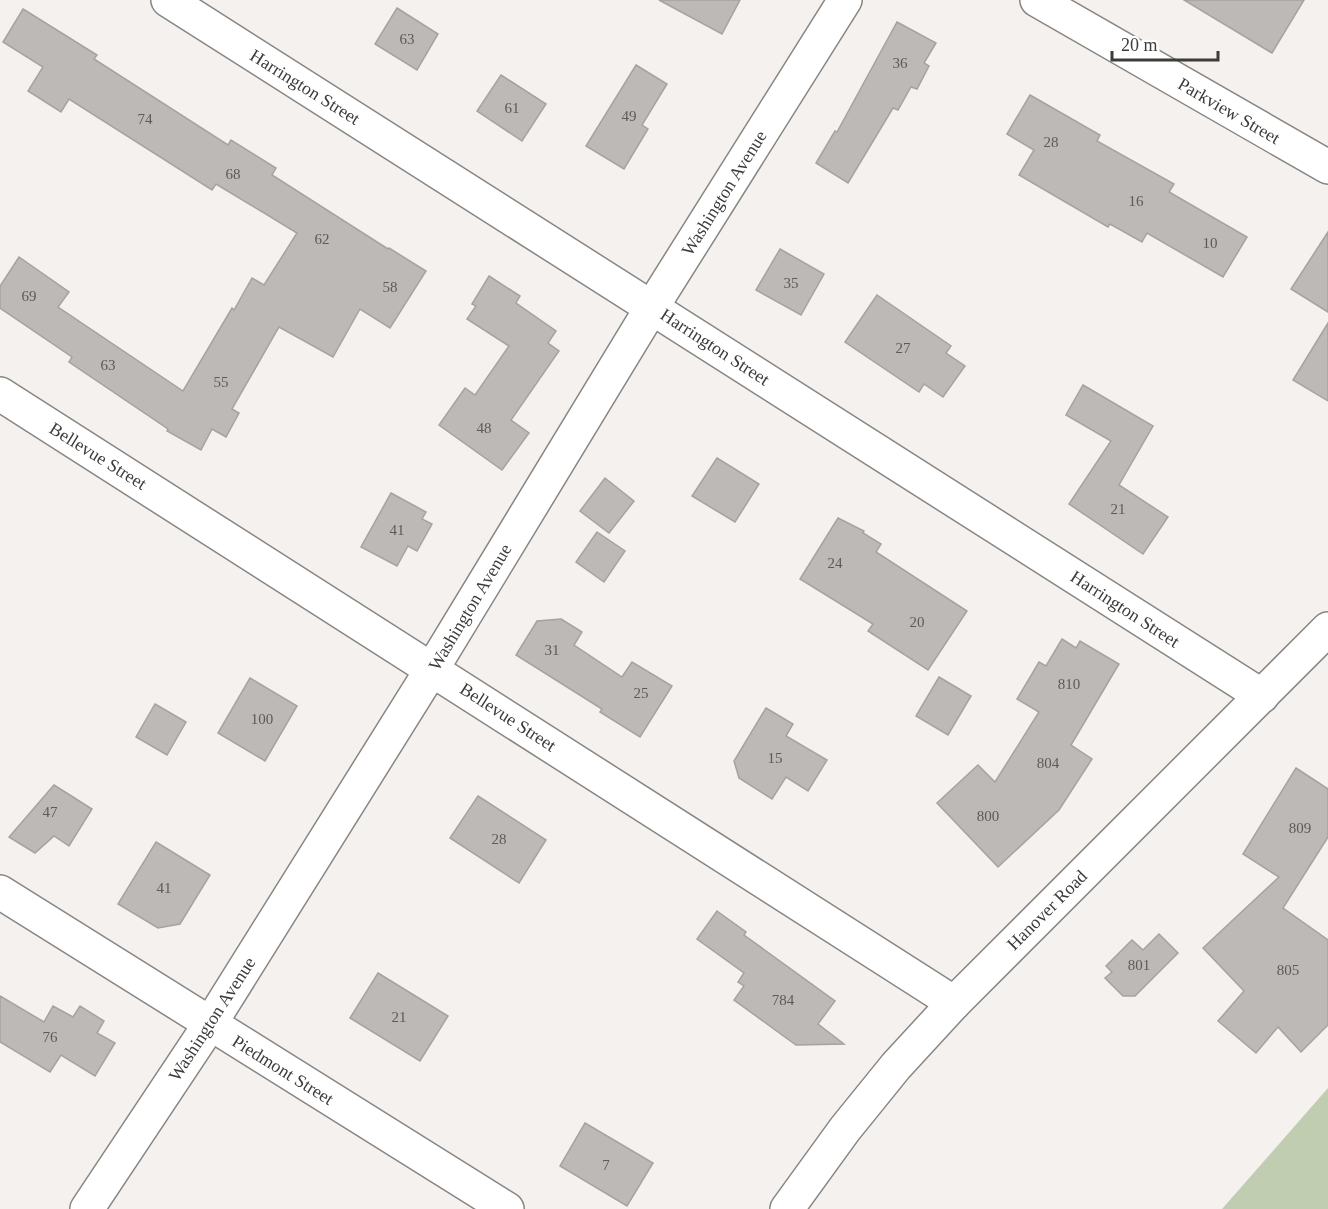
<svg xmlns="http://www.w3.org/2000/svg" width="1328" height="1209" font-family="Georgia,serif">
  <style>
    .green { fill: #c0cdb0 }
    .building { fill: #bcb9b7; stroke: #a5a2a1; stroke-width: 1.5 }
    .lines { fill: none; stroke-linecap: round; stroke-linejoin: round }
    .street-casing { stroke: #888683; stroke-width: 36 }
    .secondary-casing { stroke: #888683; stroke-width: 36 }
    .street { stroke: #fff; stroke-width: 33 }
    .secondary { stroke: #fff; stroke-width: 33 }
    .labels { text-anchor: middle; stroke-width: 4.5; stroke-linejoin: round; paint-order: stroke }
    .number-label { font-size: 15px; fill: #5d5b5a }
    .street-label { font-size: 18px; fill: #3d3c3b; stroke: #fff }
  </style>
  <rect width="100%" height="100%" fill="#f4f1ef"/>
  <!-- green -->
  <path class="green" d="M1328,1088V1209H1222Z"/>
  <!-- building -->
  <g class="building">
    <path d="M659,0H740L722,34Z"/>
    <path d="M1184,0H1304L1272,53Z"/>
    <path d="M397,8L438,34L417,70L375,44Z"/>
    <path d="M23,9L97,55L94,59L228,145L231,140L276,168L272,175L388,249L389,248L426,271L390,328L360,309L333,357L279,327L232,409L239,413L226,437L212,429L201,450L167,431L168,429L69,362L72,357L0,308V286L19,257L69,292L58,307L183,391L232,308L234,310L252,278L264,285L297,233L216,184L212,190L69,99L61,112L28,91L43,67L3,42Z"/>
    <path d="M897,22L936,43L924,63L929,66L917,89L911,87L898,110L893,108L848,183L816,163L835,131L837,132Z"/>
    <path d="M636,65L667,84L642,125L648,129L624,169L586,146Z"/>
    <path d="M501,75L546,104L522,141L477,111Z"/>
    <path d="M1030,95L1100,135L1097,141L1174,184L1169,192L1247,237L1223,277L1147,233L1142,242L1110,224L1108,227L1019,175L1034,150L1007,134Z"/>
    <path d="M1328,232V312L1291,289Z"/>
    <path d="M780,249L824,274L801,315L756,290Z"/>
    <path d="M489,276L520,296L516,303L556,331L548,343L559,351L511,420L529,433L502,470L439,425L465,388L475,395L509,346L467,319L476,306L472,304Z"/>
    <path d="M877,295L951,346L946,353L965,366L943,397L924,384L919,392L845,342Z"/>
    <path d="M1328,323V401L1293,380Z"/>
    <path d="M1083,385L1153,426L1119,485L1168,517L1143,554L1069,504L1111,441L1066,415Z"/>
    <path d="M717,458L759,484L735,522L692,496Z"/>
    <path d="M605,478L634,501L609,533L580,511Z"/>
    <path d="M391,493L426,512L422,519L432,524L417,551L408,546L397,566L361,547Z"/>
    <path d="M838,518L864,531L863,533L881,544L876,552L967,611L928,670L868,631L873,624L800,579Z"/>
    <path d="M597,532L625,551L604,582L576,562Z"/>
    <path d="M561,619L582,632L574,645L622,677L632,662L672,686L640,737L600,712L602,709L516,655L537,621Z"/>
    <path d="M1062,639L1076,648L1080,641L1119,664L1071,745L1092,759L1059,810L998,867L937,803L978,765L995,782L1039,712L1017,699L1039,662L1046,666Z"/>
    <path d="M939,677L971,696L948,735L916,716Z"/>
    <path d="M250,678L297,706L265,761L218,733Z"/>
    <path d="M155,704L186,722L167,755L136,737Z"/>
    <path d="M766,708L793,724L786,736L827,760L808,791L786,777L772,799L739,778L734,761Z"/>
    <path d="M1296,768L1328,789V837L1283,908L1328,940V1025L1301,1052L1278,1027L1256,1053L1218,1021L1244,991L1203,948L1279,877L1243,854Z"/>
    <path d="M54,785L92,809L69,846L54,836L35,853L9,837Z"/>
    <path d="M478,796L546,840L519,883L450,838Z"/>
    <path d="M156,842L210,875L180,924L158,928L118,904Z"/>
    <path d="M717,911L746,932L744,935L835,1001L818,1024L844,1044L796,1045L734,1000L744,986L738,982L744,973L697,939Z"/>
    <path d="M1159,934L1178,953L1135,996H1123L1105,978L1112,972L1106,966L1132,940L1143,950Z"/>
    <path d="M378,973L448,1016L420,1061L350,1018Z"/>
    <path d="M0,996L44,1022L53,1006L73,1017L80,1006L104,1021L97,1033L115,1043L95,1076L61,1055L50,1072L0,1042Z"/>
    <path d="M585,1123L653,1163L627,1206L560,1166Z"/>
  </g>
  <g class="lines">
    <!-- street casing -->
    <g class="street-casing">
      <g id="street">
        <path d="M168,0L1262,696"/>
        <path d="M1037,0L1328,167"/>
        <path d="M0,394L954,1003"/>
        <path d="M0,892L507,1209"/>
        <path d="M87,1209L210,1024L432,669L652,307L845,0"/>
      </g>
    </g>
    <!-- secondary casing -->
    <g class="secondary-casing">
      <path id="secondary" d="M787,1209L845,1129L896,1066L954,1003L1328,629"/>
    </g>
    <!-- street -->
    <use href="#street" class="street"/>
    <!-- secondary -->
    <use href="#secondary" class="secondary"/>
  </g>
  <g class="labels">
    <!-- number labels -->
    <g class="number-label">
      <text x="407" y="44">63</text>
      <text x="900" y="68">36</text>
      <text x="512" y="113">61</text>
      <text x="629" y="121">49</text>
      <text x="145" y="124">74</text>
      <text x="1051" y="147">28</text>
      <text x="233" y="179">68</text>
      <text x="1136" y="206">16</text>
      <text x="322" y="244">62</text>
      <text x="1210" y="248">10</text>
      <text x="791" y="288">35</text>
      <text x="390" y="292">58</text>
      <text x="29" y="301">69</text>
      <text x="903" y="353">27</text>
      <text x="108" y="370">63</text>
      <text x="221" y="387">55</text>
      <text x="484" y="433">48</text>
      <text x="1118" y="514">21</text>
      <text x="397" y="535">41</text>
      <text x="835" y="568">24</text>
      <text x="917" y="627">20</text>
      <text x="552" y="655">31</text>
      <text x="1069" y="689">810</text>
      <text x="641" y="698">25</text>
      <text x="262" y="724">100</text>
      <text x="775" y="763">15</text>
      <text x="1048" y="768">804</text>
      <text x="50" y="817">47</text>
      <text x="988" y="821">800</text>
      <text x="1300" y="833">809</text>
      <text x="499" y="844">28</text>
      <text x="164" y="893">41</text>
      <text x="1139" y="970">801</text>
      <text x="1288" y="975">805</text>
      <text x="783" y="1005">784</text>
      <text x="399" y="1022">21</text>
      <text x="50" y="1042">76</text>
      <text x="606" y="1170">7</text>
    </g>
    <!-- street labels -->
    <g class="street-label">
      <text transform="translate(305 87) rotate(32)" y="6">Harrington Street</text>
      <text transform="translate(1229 111) rotate(30)" y="6">Parkview Street</text>
      <text transform="translate(724 193) rotate(-58)" y="6">Washington Avenue</text>
      <text transform="translate(715 347) rotate(33)" y="6">Harrington Street</text>
      <text transform="translate(98 456) rotate(32)" y="6">Bellevue Street</text>
      <text transform="translate(470 607) rotate(-59)" y="6">Washington Avenue</text>
      <text transform="translate(1125 609) rotate(33)" y="6">Harrington Street</text>
      <text transform="translate(508 717) rotate(33)" y="6">Bellevue Street</text>
      <text transform="translate(1047 910) rotate(-45)" y="6">Hanover Road</text>
      <text transform="translate(212 1019) rotate(-57)" y="6">Washington Avenue</text>
      <text transform="translate(283 1070) rotate(32)" y="6">Piedmont Street</text>
    </g>
  </g>
  <!-- scale -->
  <path d="M1112 51v9h106v-9" fill="none" stroke="#3d3c3b" stroke-width="3"/>
  <text x="1121" y="51" font-size="18" fill="#3d3c3b" stroke="#ffffff" stroke-width="4.5" paint-order="stroke">20 m</text>
</svg>
